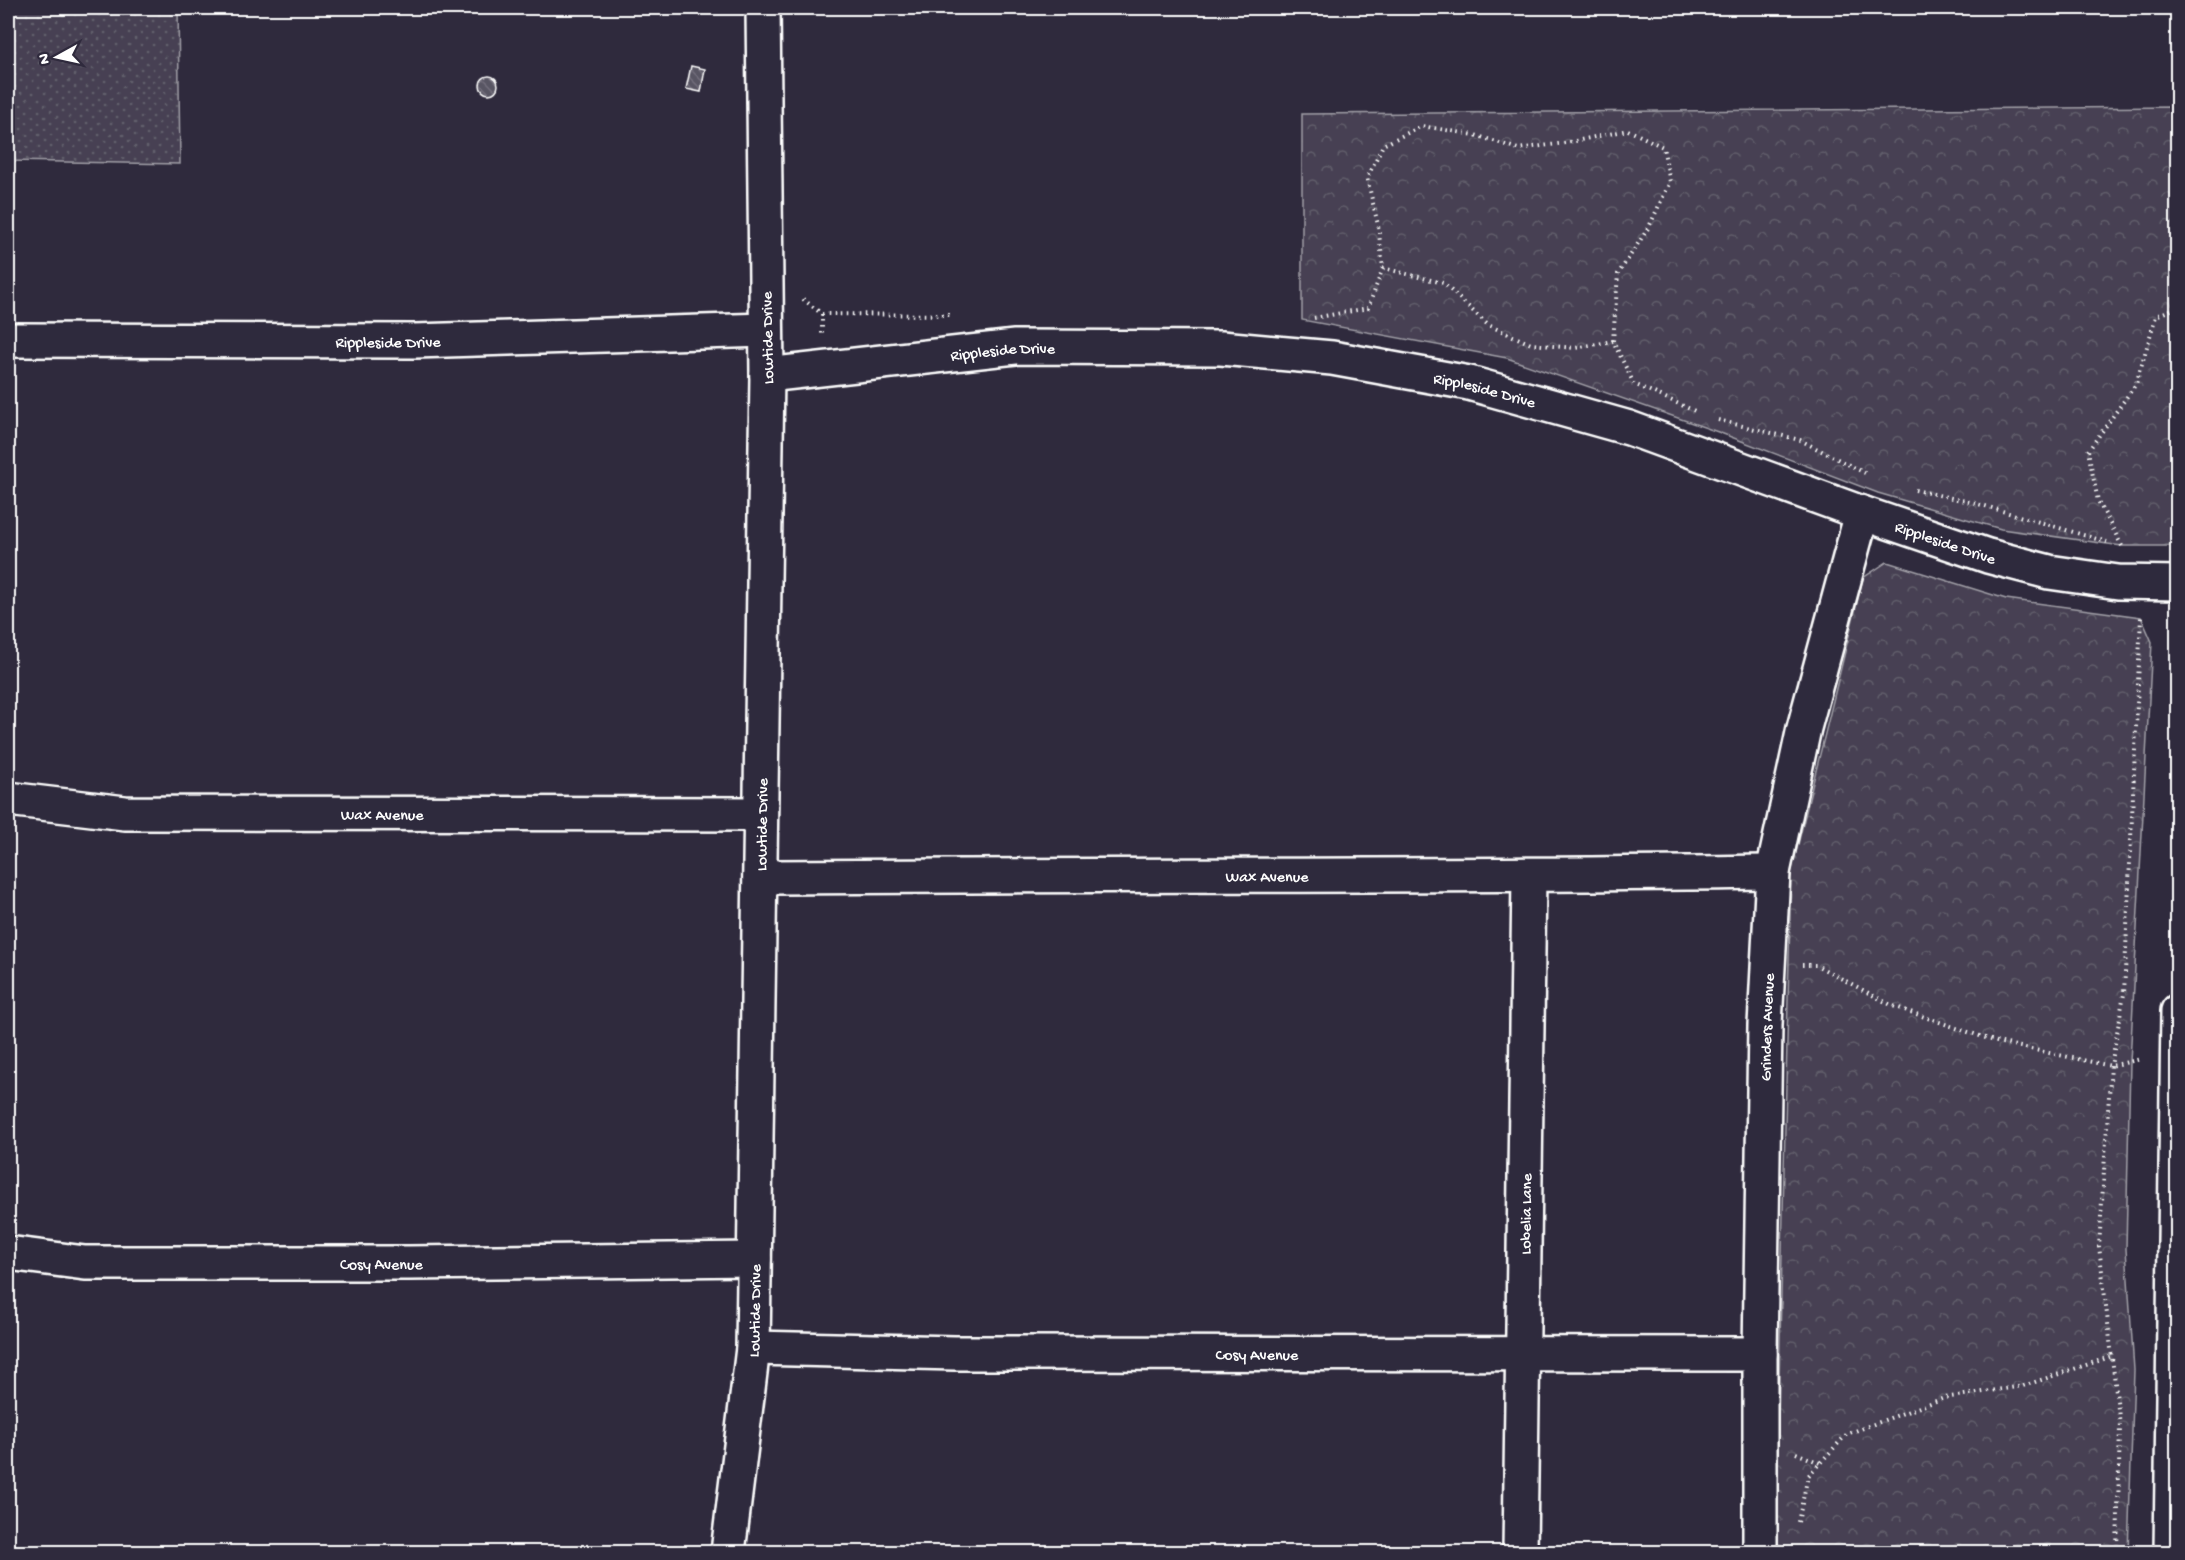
<svg xmlns="http://www.w3.org/2000/svg" width="2185" height="1560" font-family="'Gochi Hand',sans-serif">
  <style>
    .grass { fill: url(#grass-dots); stroke: #a2a0a8; stroke-width: 1.5 }
    .park { fill: url(#park-crowns); stroke: #a2a0a8; stroke-width: 1.5 }
    .building { fill: url(#building-back-hatch); stroke: #fff; stroke-width: 1.5 }
    .lines { fill: none; stroke-linecap: round; stroke-linejoin: round }
    .street-casing { stroke: #fff; stroke-width: 38 }
    .path { stroke: #fff; stroke-width: 4; stroke-dasharray: 1.5 4.5; stroke-linecap: butt }
    .street { stroke: #2f2a3d; stroke-width: 33 }
    .labels { text-anchor: middle; stroke-width: 6; stroke-linejoin: round; paint-order: stroke }
    .street-label { font-size: 16px; fill: #fff; stroke: #2f2a3d }
  </style>
  <defs>
    <pattern id="grass-dots" width="8" height="8" patternUnits="userSpaceOnUse" patternTransform="scale(1.5)"><rect width="8" height="8" fill="#464152"/><path d="M2 2h.1M6 6h.1" fill="none" stroke="#625e6c" stroke-width="1.8" stroke-linecap="round"/></pattern>
    <pattern id="park-crowns" width="20" height="18" patternUnits="userSpaceOnUse" patternTransform="scale(1.5)"><rect width="20" height="18" fill="#464152"/><path d="M2 6a3 3 0 1 1 6 0M12 15a3 3 0 1 1 6 0" fill="none" stroke="#625e6c"/></pattern>
    <pattern id="building-back-hatch" width="6" height="6" patternUnits="userSpaceOnUse" patternTransform="scale(1.5)"><rect width="6" height="6" fill="#595564"/><path d="M-1 5l2 2M0 0l6 6M5-1l2 2" fill="none" stroke="#726e7b"/></pattern>
  </defs>
  <rect width="100%" height="100%" fill="#2f2a3d"/>
  <filter id="ink" filterUnits="userSpaceOnUse"><feTurbulence type="fractalNoise" baseFrequency=".0167" numOctaves="2"/><feDisplacementMap in="SourceGraphic" scale="12" xChannelSelector="R" yChannelSelector="G"/><feConvolveMatrix kernelMatrix="1 2 1 2 8 2 1 2 1" color-interpolation-filters="sRGB"/></filter>
  <g filter="url(#ink)">
    <!-- grass -->
    <path class="grass" d="M8,8H178L180,164L8,161Z"/>
    <!-- park -->
    <g class="park">
      <path d="M2177,107V546H2122L2001,529L1878,493L1718,432L1507,358L1302,320V114Z"/>
      <path d="M1887,562L2006,599L2141,617L2152,642L2130,1062L2126,1249L2134,1370L2128,1552H1775L1791,873L1863,578Z"/>
    </g>
    <!-- building -->
    <g class="building">
      <path d="M691,66L705,69L701,92L686,89Z"/>
      <circle cx="489" cy="85" r="9"/>
    </g>
    <g class="lines">
      <!-- street casing -->
      <g class="street-casing">
        <g id="street">
          <path id="s1" d="M8,340L415,341L766,330"/>
          <path id="s2" d="M767,375L1015,347L1221,348L1332,358L1469,383L1629,428L1862,513L1988,556L2049,572L2118,582L2178,583"/>
          <path id="s3" d="M8,799L125,813L759,814"/>
          <path id="s4" d="M760,877C1098,874 1436,877 1773,872"/>
          <path id="s5" d="M8,1253L85,1263H409L754,1259"/>
          <path id="s6" d="M753,1348L955,1353L1760,1354"/>
          <path id="s7" d="M728,1552L753,1348L767,375L763,8"/>
          <path id="s8" d="M1520,1552L1529,876"/>
          <path id="s9" d="M1760,1552V1354L1765,1025L1773,872L1804,728L1862,513"/>
          <path d="M2171,1552L2178,1011"/>
        </g>
      </g>
      <!-- path -->
      <g class="path">
        <path d="M1383,268L1443,283L1488,325L1531,344L1575,348L1613,341"/>
        <path d="M803,299L822,314L953,315"/>
        <path d="M822,314V334"/>
        <path d="M1314,318L1368,308L1383,268L1378,225L1367,178L1383,145L1422,126L1475,135L1518,149L1566,143L1628,130L1663,147L1670,182L1649,227L1618,274L1613,341L1634,384L1697,412"/>
        <path d="M1718,420L1800,440L1865,473"/>
        <path d="M1915,490L1975,503L2107,542"/>
        <path d="M2122,546L2098,501L2088,451L2136,384L2156,316L2178,307"/>
        <path d="M1802,965H1816L1893,1006L1997,1042L2111,1066L2141,1059"/>
        <path d="M1796,1453L1820,1463"/>
        <path d="M1798,1522L1808,1476L1847,1434L1944,1398L2023,1386L2110,1357"/>
        <path d="M2117,1552L2120,1426L2099,1246L2111,1066L2124,994L2141,617"/>
      </g>
      <!-- street -->
      <use href="#street" class="street"/>
    </g>
  </g>
  <g class="labels">
    <!-- street labels -->
    <g class="street-label">
      <text transform="translate(766 338) rotate(-91)" y="6">Lowtide Drive</text>
      <text dy="6" stroke="none"><textPath href="#s1" startOffset="380">Rippleside Drive</textPath></text>
      <text dy="6" stroke="none"><textPath href="#s2" startOffset="237">Rippleside Drive</textPath></text>
      <text dy="6" stroke="none"><textPath href="#s2" startOffset="723">Rippleside Drive</textPath></text>
      <text dy="6" stroke="none"><textPath href="#s2" startOffset="1209">Rippleside Drive</textPath></text>
      <text dy="6" stroke="none"><textPath href="#s3" startOffset="375">Wax Avenue</textPath></text>
      <text dy="6" stroke="none"><textPath href="#s7" startOffset="729">Lowtide Drive</textPath></text>
      <text dy="6" stroke="none"><textPath href="#s4" startOffset="507">Wax Avenue</textPath></text>
      <text dy="6" stroke="none"><textPath href="#s9" startOffset="525">Grinders Avenue</textPath></text>
      <text dy="6" stroke="none"><textPath href="#s8" startOffset="338">Lobelia Lane</textPath></text>
      <text dy="6" stroke="none"><textPath href="#s5" startOffset="374">Cosy Avenue</textPath></text>
      <text dy="6" stroke="none"><textPath href="#s7" startOffset="243">Lowtide Drive</textPath></text>
      <text dy="6" stroke="none"><textPath href="#s6" startOffset="504">Cosy Avenue</textPath></text>
    </g>
  </g>
  <!-- margin -->
  <rect width="2185" height="1560" fill="none" stroke="#2f2a3d" stroke-width="30"/>
  <rect x="15" y="15" width="2155" height="1530" fill="none" stroke="#fff" stroke-width="2" filter="url(#ink)"/>
  <!-- north arrow -->
  <g transform="translate(57 57) rotate(262)" stroke="#2f2a3d" stroke-width="4.5" paint-order="stroke">
  <path d="M0-4.5L10 22L0 15L-10 22Z" fill="#ffffff"/>
  <text y="-9" font-size="16" font-weight="bold" text-anchor="middle" fill="#ffffff">N</text>
  </g>
</svg>
